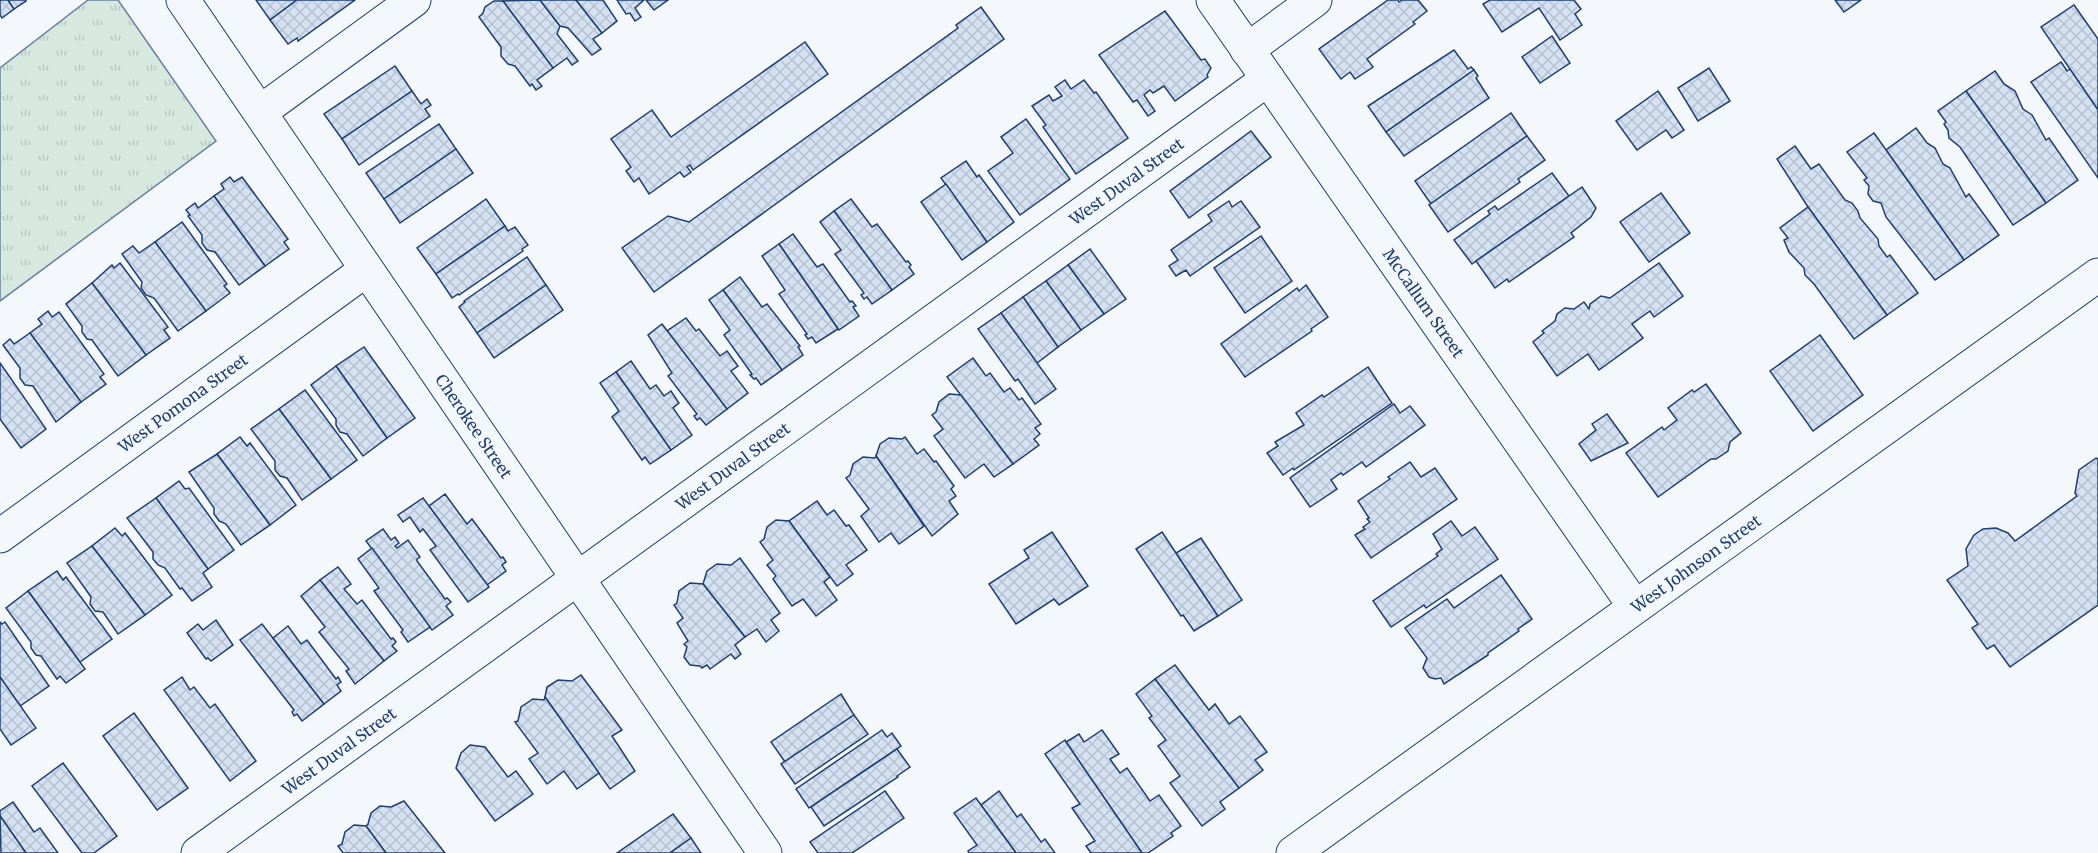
<svg xmlns="http://www.w3.org/2000/svg" width="2098" height="853" font-family="Merriweather,serif">
  <style>
    .grass { fill: url(#grass-tufts); stroke: #687fa3; stroke-width: 1.5 }
    .building { fill: url(#building-cross-hatch); stroke: #1d3f73; stroke-width: 1.5 }
    .lines { fill: none; stroke-linecap: round; stroke-linejoin: round }
    .minor-casing { stroke: #1d3f73; stroke-width: 35 }
    .minor { stroke: #f4f7fb; stroke-width: 33 }
    .labels { text-anchor: middle; stroke-width: 4.5; stroke-linejoin: round; paint-order: stroke }
    .street-label { font-size: 16px; fill: #1d3f73; stroke: #f4f7fb }
  </style>
  <defs>
    <pattern id="grass-tufts" width="24" height="20" patternUnits="userSpaceOnUse" patternTransform="scale(1.5)"><rect width="24" height="20" fill="#d7e8df"/><path d="M3 7l-1-3M5 7V3M7 7l1-3M15 17l-1-3M17 17v-4M19 17l1-3" fill="none" stroke="#b8c8c3"/></pattern>
    <pattern id="building-cross-hatch" width="8" height="8" patternUnits="userSpaceOnUse" patternTransform="scale(1.5)"><rect width="8" height="8" fill="#d5e0f0"/><path d="M0 0l8 8M0 8l8-8" fill="none" stroke="#b6c1d1"/></pattern>
  </defs>
  <rect width="100%" height="100%" fill="#f4f7fb"/>
  <!-- grass -->
  <path class="grass" d="M88,0H118L216,141L0,301V68Z"/>
  <!-- building -->
  <g class="building">
    <path d="M0,0H8L14,9L2,18L0,15Z"/>
    <path d="M8,0H26V1L14,9Z"/>
    <path d="M256,0H297L270,20Z"/>
    <path d="M297,0H355L298,41L297,38L288,44L270,20Z"/>
    <path d="M540,0L560,26L557,34L578,61L572,65L567,58L553,68L503,1Z"/>
    <path d="M540,0H576L602,33L593,39L601,49L592,55L568,28L560,26Z"/>
    <path d="M576,0H603L617,21L602,33Z"/>
    <path d="M617,0H644L635,8L641,17L635,21L630,13L626,14Z"/>
    <path d="M646,0H668L654,10Z"/>
    <path d="M1388,0H1398L1399,2L1402,0H1418L1427,11L1413,22L1415,24L1367,59L1373,67L1355,79L1350,72L1341,79L1319,49Z"/>
    <path d="M1490,0H1574L1581,9L1575,14L1582,25L1560,40L1539,8L1502,32L1483,4Z"/>
    <path d="M1835,0H1861L1844,12Z"/>
    <path d="M494,1H503L553,68L537,80L542,86L536,90L532,84L530,86L515,66L508,64L501,56V47L479,17L483,13L485,7Z"/>
    <path d="M2074,5L2098,39V110L2041,27Z"/>
    <path d="M981,7L1004,39L654,292L622,248L668,216L689,222L958,28L956,25Z"/>
    <path d="M1165,11L1201,60L1205,59L1211,68L1207,75L1208,77L1175,101L1164,86L1153,93L1150,90L1144,95L1155,111L1148,116L1137,100L1133,102L1099,55Z"/>
    <path d="M1552,36L1570,63L1540,83L1522,57Z"/>
    <path d="M805,42L828,74L693,170L690,165L687,167L691,172L684,177L680,172L649,194L639,178L634,182L626,171L631,167L611,139L652,110L671,137Z"/>
    <path d="M1454,50L1468,69L1471,67L1474,70L1386,132L1368,106Z"/>
    <path d="M2061,62L2067,71L2070,69L2098,110V178L2031,82Z"/>
    <path d="M395,66L412,91L342,139L324,114Z"/>
    <path d="M1709,68L1730,101L1698,121L1678,88Z"/>
    <path d="M1474,70L1478,76L1476,78L1489,98L1404,156L1386,132Z"/>
    <path d="M1995,71L2004,84L2015,91L2023,109L2032,115L2046,140L2049,138L2078,180L2046,203L1966,91Z"/>
    <path d="M1065,80L1071,89L1084,80L1094,93L1096,92L1128,138L1076,174L1043,127L1046,125L1032,106L1049,95L1053,101L1062,96L1055,87Z"/>
    <path d="M412,91L421,104L427,99L431,105L425,109L430,116L359,165L342,139Z"/>
    <path d="M1658,91L1684,130L1672,138L1666,130L1637,150L1616,121Z"/>
    <path d="M1966,91L2046,203L2013,225L1960,147L1949,138L1948,130L1944,124L1946,122L1938,111Z"/>
    <path d="M1511,113L1527,136L1431,204L1415,181Z"/>
    <path d="M1026,119L1070,179L1020,215L988,171L1013,153L1001,137Z"/>
    <path d="M439,124L456,149L384,199L366,173Z"/>
    <path d="M1916,128L1927,143L1935,148L1943,164L1950,168L1966,197L1969,194L1999,235L1964,260L1886,150Z"/>
    <path d="M1251,131L1271,157L1189,218L1170,191Z"/>
    <path d="M1874,133L1964,260L1935,280L1886,217L1881,203L1873,201L1868,194L1869,186L1864,180L1867,178L1847,152Z"/>
    <path d="M1527,136L1545,160L1518,179L1520,182L1448,232L1429,205Z"/>
    <path d="M1795,146L1811,169L1819,164L1845,200L1852,203L1858,211L1860,218L1878,239L1879,246L1887,257L1890,255L1918,293L1887,315L1808,207L1777,159Z"/>
    <path d="M456,149L473,173L400,223L384,199Z"/>
    <path d="M966,161L977,177L979,175L1014,222L987,242L941,178Z"/>
    <path d="M1552,173L1569,196L1472,264L1454,240L1490,214L1488,211L1495,206L1498,210Z"/>
    <path d="M230,177L234,182L242,177L288,239L284,242L289,249L265,266L214,196L224,189L221,184Z"/>
    <path d="M946,184L987,242L962,260L921,202Z"/>
    <path d="M1582,187L1596,208L1591,217L1571,233L1574,237L1509,282L1507,279L1495,288L1476,261Z"/>
    <path d="M1661,193L1690,233L1649,262L1620,222Z"/>
    <path d="M214,196L265,266L239,285L215,252L207,250L202,243V235L188,216L190,215L186,210L195,203L198,208Z"/>
    <path d="M486,199L505,226L436,274L417,248Z"/>
    <path d="M851,199L872,227L877,224L906,262L908,261L911,265L909,267L914,274L892,290L834,211Z"/>
    <path d="M1229,201L1232,207L1241,201L1260,227L1190,276L1186,270L1176,276L1169,266L1178,260L1171,250L1212,221L1208,215Z"/>
    <path d="M1808,207L1887,315L1854,339L1814,284L1805,275L1804,268L1789,252L1784,240L1788,238L1780,228Z"/>
    <path d="M834,211L892,290L872,304L867,297L864,299L861,295L864,293L835,254L841,250L820,222Z"/>
    <path d="M182,222L227,284L224,286L230,293L206,311L155,242Z"/>
    <path d="M505,226L508,231L515,227L528,245L522,249L523,251L459,295L458,294L452,298L436,274Z"/>
    <path d="M793,234L817,267L823,264L850,302L852,301L856,306L853,307L859,316L839,330L779,244Z"/>
    <path d="M1261,236L1292,281L1245,313L1214,268Z"/>
    <path d="M155,242L206,311L178,331L154,298L146,295L141,288L142,282L122,254L133,246L139,253Z"/>
    <path d="M779,244L838,329L816,343L812,337L808,339L805,335L807,334L779,294L785,290L762,256Z"/>
    <path d="M1090,249L1126,299L1104,314L1068,265Z"/>
    <path d="M527,257L546,285L477,333L459,307L465,302L464,301Z"/>
    <path d="M120,263L168,327L164,330L170,338L146,355L92,283L112,265L114,268Z"/>
    <path d="M1659,263L1683,296L1654,317L1650,311L1632,324L1643,338L1599,370L1588,354L1557,376L1533,342L1544,333L1542,331L1555,321L1557,314L1565,308L1574,309L1584,302L1589,309L1590,304L1601,296L1610,298Z"/>
    <path d="M1068,265L1104,314L1081,330L1046,281Z"/>
    <path d="M740,277L762,307L767,304L800,346L798,347L803,355L782,370L723,290Z"/>
    <path d="M1046,281L1081,330L1058,347L1023,297Z"/>
    <path d="M92,283L146,355L118,376L92,340L87,339L82,332V326L66,304Z"/>
    <path d="M546,285L563,310L494,358L477,333Z"/>
    <path d="M1306,285L1328,317L1311,329L1312,331L1245,377L1221,344L1297,288L1299,291Z"/>
    <path d="M723,290L782,370L761,385L756,378L754,379L750,375L752,374L724,335L730,330L709,300Z"/>
    <path d="M1023,297L1058,347L1037,363L1001,313Z"/>
    <path d="M48,311L52,317L59,312L104,374L100,377L106,384L81,402L30,333L42,324L38,319Z"/>
    <path d="M1001,313L1056,389L1035,404L1018,379L1015,381L978,329Z"/>
    <path d="M686,318L696,331L699,329L720,356L727,351L738,366L731,371L748,393L727,409L667,331Z"/>
    <path d="M662,324L727,409L706,425L700,418L697,420L694,416L697,414L668,376L672,373L648,335Z"/>
    <path d="M30,333L81,402L56,422L33,386L25,385L20,378V368L3,345L10,339L14,344Z"/>
    <path d="M1820,335L1863,395L1813,431L1770,371Z"/>
    <path d="M364,347L415,418L387,438L336,366Z"/>
    <path d="M973,358L986,376L990,373L1004,392L1010,388L1019,400L1022,398L1041,424L1035,428L1040,434L1034,439L1039,445L1013,464L947,377Z"/>
    <path d="M631,361L650,389L656,385L664,396L671,391L679,403L673,408L692,435L671,450L616,372Z"/>
    <path d="M0,363L46,429L21,448L0,419Z"/>
    <path d="M336,366L387,438L363,456L347,434L340,432L336,425V419L311,385Z"/>
    <path d="M1368,367L1392,403L1294,470L1293,468L1283,475L1267,453L1278,446L1275,442L1304,425L1296,413L1322,395L1324,397Z"/>
    <path d="M616,372L671,450L650,464L645,457L642,460L612,417L619,411L600,383Z"/>
    <path d="M1706,384L1741,433L1730,442L1728,451L1716,459H1711L1658,497L1626,453L1662,427L1664,430L1677,420L1668,408L1692,390L1694,392Z"/>
    <path d="M305,390L357,460L331,479L279,409Z"/>
    <path d="M949,394L961,395L1013,464L994,477L984,464L965,478L934,436L943,429L932,415L936,412L939,402Z"/>
    <path d="M1394,404L1400,413L1410,406L1425,425L1366,467L1362,462L1343,475L1341,473L1331,480L1337,489L1310,507L1290,478Z"/>
    <path d="M279,409L331,479L302,500L287,478L280,476L275,470V461L251,429Z"/>
    <path d="M1607,414L1628,443L1591,461L1579,444L1596,430L1592,424Z"/>
    <path d="M240,437L247,446L250,443L296,505L270,525L217,454Z"/>
    <path d="M905,437L917,454L924,449L934,462L936,461L954,486L951,489L956,496L949,501L958,514L932,536L876,456L880,444L889,438L902,439Z"/>
    <path d="M217,454L270,525L241,545L226,524L219,521L214,514V508L189,472Z"/>
    <path d="M876,456L924,526L899,544L891,533L879,542L861,516L869,509L846,478L850,475L853,464L863,457L875,458Z"/>
    <path d="M2096,458L2098,459V605L2010,667L1994,645L1987,649L1972,628L1978,624L1947,580L1968,566L1966,549L1974,535L1983,529L1996,528L2008,533L2015,541L2077,496L2075,493L2079,470Z"/>
    <path d="M1410,462L1421,477L1435,468L1457,499L1371,558L1355,535L1365,529L1363,527L1370,522L1367,519L1369,518L1358,501L1390,479L1388,477Z"/>
    <path d="M179,481L185,489L189,488L234,550L208,569L156,498Z"/>
    <path d="M445,494L467,524L472,519L501,558L503,557L506,562L502,565L506,571L487,585L429,506Z"/>
    <path d="M156,498L208,569L203,573L212,587L192,601L182,588L180,589L165,568L158,565L153,559V552L127,518Z"/>
    <path d="M423,498L489,587L468,602L430,550L436,546L423,529L420,532L410,517L403,522L398,515Z"/>
    <path d="M817,501L827,515L834,510L846,526L849,525L867,550L846,565L853,574L837,586L789,521Z"/>
    <path d="M776,520L789,521L830,577L824,582L837,600L816,616L803,599L792,606L773,579L776,576L767,565L773,560L760,542L764,539L767,527Z"/>
    <path d="M1451,521L1462,536L1475,527L1498,559L1426,608L1424,605L1391,627L1373,601L1438,556L1436,554L1442,549L1433,534Z"/>
    <path d="M115,528L122,536L125,533L172,595L145,615L92,546Z"/>
    <path d="M383,529L391,540L395,537L399,543L395,546L397,548L408,540L420,557L417,559V561L445,599L447,598L451,602L446,606L453,615L432,630L366,541Z"/>
    <path d="M1052,532L1088,586L1059,605L1054,599L1016,624L989,584L1029,558L1024,550Z"/>
    <path d="M1162,532L1218,616L1194,631L1183,615L1181,616L1136,549Z"/>
    <path d="M1201,538L1242,600L1218,616L1176,553Z"/>
    <path d="M92,546L145,615L118,634L103,612L95,611L90,604L91,597L67,563Z"/>
    <path d="M372,548L430,627L408,642L401,632L403,630L374,591L379,588L358,559Z"/>
    <path d="M740,558L780,613L771,620L779,631L766,642L757,629L745,637L703,584L707,571L717,564L731,565Z"/>
    <path d="M338,567L351,584L344,589L357,604L362,600L391,639L393,638L396,642L392,646L397,651L384,661L320,580Z"/>
    <path d="M57,571L63,580L66,577L112,639L80,662L28,591Z"/>
    <path d="M1501,575L1532,619L1518,629L1519,631L1488,653V655L1444,684L1441,678L1435,679L1429,677L1423,668L1427,658L1405,628L1447,599L1454,608Z"/>
    <path d="M320,580L384,661L355,684L346,671L349,669L319,632L325,627L301,596Z"/>
    <path d="M690,583L703,584L745,637L735,645L741,654L735,659L731,654L710,669L707,665L702,668L700,666L690,665L684,657L687,647L684,644L688,641L677,623L683,618L674,605L677,603L679,591Z"/>
    <path d="M28,591L85,669L66,683L60,676L57,679L41,656L36,655L31,648V642L6,608Z"/>
    <path d="M216,620L233,645L211,661L208,658L206,659L187,633L198,624L203,630Z"/>
    <path d="M0,622L2,624L5,622L49,686L20,706L0,677Z"/>
    <path d="M262,624L324,704L302,721L297,714L294,716L292,712L294,710L240,640Z"/>
    <path d="M288,626L301,644L307,640L336,679L338,677L341,682L337,685L341,691L324,704L273,638Z"/>
    <path d="M1175,665L1209,710L1215,704L1229,724L1240,716L1267,752L1255,760L1263,770L1239,788L1155,679Z"/>
    <path d="M581,675L622,730L612,736L635,771L610,789L545,697L547,687L558,680L572,681Z"/>
    <path d="M0,677L36,728L11,745L0,729Z"/>
    <path d="M182,677L190,690L194,687L210,708L215,704L256,761L230,781L164,690Z"/>
    <path d="M1155,679L1239,788L1220,802L1225,809L1202,826L1170,783L1180,776L1158,746L1166,740L1149,718L1152,716L1136,694Z"/>
    <path d="M841,694L854,715L785,762L771,742Z"/>
    <path d="M545,697L599,773L577,789L564,771L547,784L529,759L538,753L515,722L518,721L521,707L533,699L544,700Z"/>
    <path d="M134,713L188,788L157,810L103,736Z"/>
    <path d="M854,715L868,734L795,784L781,764Z"/>
    <path d="M882,730L887,737L892,733L901,746L809,808L796,789Z"/>
    <path d="M1102,730L1119,754L1110,759L1120,773L1127,768L1150,801L1159,795L1181,826L1171,833L1173,836L1148,853H1142L1066,742L1079,734L1084,742Z"/>
    <path d="M1065,740L1066,742L1142,853H1091L1086,846L1095,841L1072,808L1080,804L1045,754Z"/>
    <path d="M470,745L485,747L508,777L516,771L533,794L495,821L456,768L461,753Z"/>
    <path d="M897,749L910,767L897,776L898,777L824,826L811,807Z"/>
    <path d="M63,763L117,836L94,853H82L32,786Z"/>
    <path d="M885,791L904,818L852,853H818L810,842Z"/>
    <path d="M999,791L1017,817L1021,814L1041,842L1045,839L1055,853H1016L981,805Z"/>
    <path d="M976,798L981,805L1016,853H969L968,851L977,845L954,813Z"/>
    <path d="M404,801L445,853H386L366,826L368,824L371,813L380,806L391,807Z"/>
    <path d="M13,802L34,832L40,828L58,853H26L0,816V811Z"/>
    <path d="M673,814L691,838L670,853H617Z"/>
    <path d="M0,816L26,853H1Z"/>
    <path d="M354,825L366,826L386,853H343L338,846L342,844L345,832Z"/>
    <path d="M691,838L701,853H670Z"/>
  </g>
  <g class="lines">
    <!-- minor casing -->
    <g class="minor-casing">
      <g id="minor">
        <path id="s1" d="M183,0L765,853"/>
        <path id="s2" d="M1213,0L1635,607"/>
        <path d="M1247,50L1315,0"/>
        <path d="M260,112L414,0"/>
        <path id="s3" d="M0,536L366,270"/>
        <path id="s4" d="M198,853L1268,79"/>
        <path id="s5" d="M1293,853L2098,275"/>
      </g>
    </g>
    <!-- minor -->
    <use href="#minor" class="minor"/>
  </g>
  <g class="labels">
    <!-- street labels -->
    <g class="street-label">
      <text dy="6" stroke="none"><textPath href="#s4" startOffset="1146">West Duval Street</textPath></text>
      <text dy="6" stroke="none"><textPath href="#s2" startOffset="369">McCallum Street</textPath></text>
      <text dy="6" stroke="none"><textPath href="#s3" startOffset="226">West Pomona Street</textPath></text>
      <text dy="6" stroke="none"><textPath href="#s1" startOffset="516">Cherokee Street</textPath></text>
      <text dy="6" stroke="none"><textPath href="#s4" startOffset="660">West Duval Street</textPath></text>
      <text dy="6" stroke="none"><textPath href="#s5" startOffset="496">West Johnson Street</textPath></text>
      <text dy="6" stroke="none"><textPath href="#s4" startOffset="174">West Duval Street</textPath></text>
    </g>
  </g>
</svg>
